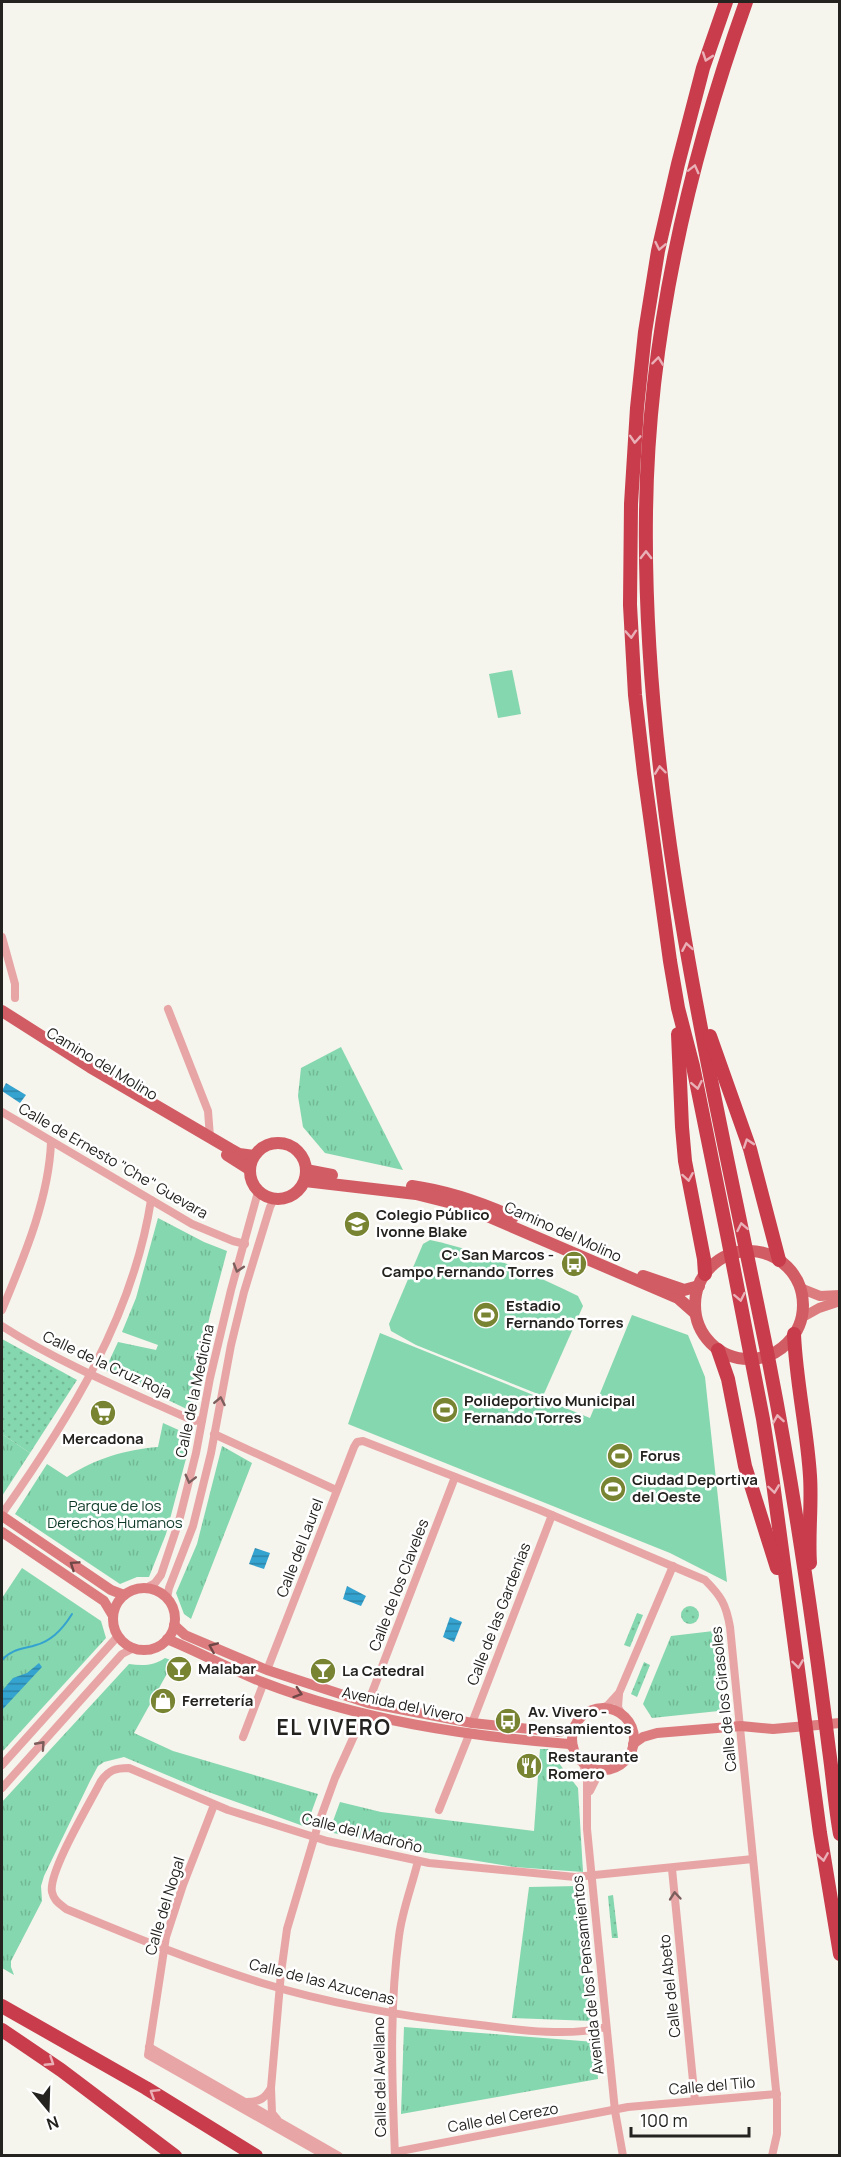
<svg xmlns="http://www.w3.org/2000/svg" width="841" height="2157" font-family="Manrope,sans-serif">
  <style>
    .grass { fill: url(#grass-tufts) }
    .garden { fill: url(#garden-dots) }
    .pitch { fill: #84d7ae }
    .water { fill: url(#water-rules) }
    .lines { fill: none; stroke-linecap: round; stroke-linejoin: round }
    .stream { stroke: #35a3cf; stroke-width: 2 }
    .street { stroke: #e8a5a6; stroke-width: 8 }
    .secondary { stroke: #dc7c7f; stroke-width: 10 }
    .primary { stroke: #d25c64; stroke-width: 12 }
    .highway { stroke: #c83c4c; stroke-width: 14 }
    .oneway { stroke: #e9b1b7 }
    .oneway2 { stroke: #7c5e5c }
    .oneway3 { stroke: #6e4746 }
    .labels { text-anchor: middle; stroke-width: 5; stroke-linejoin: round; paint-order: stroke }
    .street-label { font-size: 15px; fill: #242320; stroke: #fff }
    .poi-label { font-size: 15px; font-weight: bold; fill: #242320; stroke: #fff; text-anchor: start }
    .park-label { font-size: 15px; fill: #0d3927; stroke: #fff }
    .district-label { font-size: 21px; font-weight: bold; letter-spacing: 1.5px; fill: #242320; stroke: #fff }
  </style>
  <defs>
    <pattern id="grass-tufts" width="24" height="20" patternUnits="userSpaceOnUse" patternTransform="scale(1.5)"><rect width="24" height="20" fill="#84d7ae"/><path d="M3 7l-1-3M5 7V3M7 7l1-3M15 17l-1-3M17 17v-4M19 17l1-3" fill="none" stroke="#72b895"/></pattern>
    <pattern id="garden-dots" width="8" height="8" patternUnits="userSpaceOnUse" patternTransform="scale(1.5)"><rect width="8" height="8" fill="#84d7ae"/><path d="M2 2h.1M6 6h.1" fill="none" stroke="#72b895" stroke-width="1.8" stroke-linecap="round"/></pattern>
    <pattern id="water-rules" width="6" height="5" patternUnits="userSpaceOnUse" patternTransform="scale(1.5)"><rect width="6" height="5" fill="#35a3cf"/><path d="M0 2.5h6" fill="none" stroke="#2d84a8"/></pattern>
  </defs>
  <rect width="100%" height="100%" fill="#f5f4ed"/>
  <!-- grass -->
  <g class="grass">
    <path d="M341,1047L403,1170L325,1153L303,1127L298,1096L301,1068Z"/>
    <path d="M158,1218L204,1242L227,1251L210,1315L193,1393L198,1394L195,1412H193L105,1370L118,1342L156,1350L158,1345L122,1332L136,1298Z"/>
    <path d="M163,1423L192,1436L166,1534L149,1577H137L120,1584L15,1514L47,1464L67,1477C96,1458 125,1450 158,1447Z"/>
    <path d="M2,1434L30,1453L2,1496Z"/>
    <path d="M222,1446L252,1463L191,1619L184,1614L176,1593L197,1544Z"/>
    <path d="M22,1568L101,1621L106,1638L2,1752V1598Z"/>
    <path d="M722,1630L728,1710L652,1718L643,1704L671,1636Z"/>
    <path d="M165,1658L174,1661L134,1733L173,1751L318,1794L306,1827L200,1789L124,1757L104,1762L98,1766L90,1781L44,1876L41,1886L42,1901L11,1961V1967L14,1975L2,1968V1802L129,1664C142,1666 154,1666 165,1658Z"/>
    <path d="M540,1749H548L578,1788L583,1872L514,1867L410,1850L329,1832L340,1802L381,1812L534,1831Z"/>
    <path d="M579,1886L592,2021L512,2018L529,1887Z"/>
    <path d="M404,2027L595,2042L598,2079L401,2114Z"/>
  </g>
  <!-- garden -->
  <g class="garden">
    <path d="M2,1339L77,1380L30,1453L2,1434Z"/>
    <circle cx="690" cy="1615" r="9"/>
    <path d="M637,1613L643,1615L630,1647L624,1645Z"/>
    <path d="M644,1662L650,1665L637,1697L631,1694Z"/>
    <path d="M613,1895L618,1938H612L608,1896Z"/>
  </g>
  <!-- pitch -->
  <g class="pitch">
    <path d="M512,670L521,714L498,718L489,674Z"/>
    <path d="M430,1240C482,1251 531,1273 578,1296L583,1306L543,1396L416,1345L391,1331L389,1324L423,1244Z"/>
    <path d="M632,1315L688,1335L705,1377L727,1582L670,1553L348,1424L380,1333L590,1418Z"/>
    <path d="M127,1483L151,1489L143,1525L119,1520Z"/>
  </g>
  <!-- water -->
  <g class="water">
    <path d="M6,1083L26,1095L20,1103L2,1091Z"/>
    <path d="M255,1548L270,1553L264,1569L249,1564Z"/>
    <path d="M347,1586L366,1596L361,1606L343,1599Z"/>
    <path d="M450,1617L462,1622L454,1642L443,1637Z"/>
    <path d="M39,1663L42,1667L2,1710V1691L13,1678L27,1673Z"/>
  </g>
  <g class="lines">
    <!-- stream -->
    <path class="stream" d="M2,1660C11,1649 24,1649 36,1645C52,1641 64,1627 72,1614"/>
    <!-- street -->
    <g class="street">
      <path d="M2,937L15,984V998"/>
      <path d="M168,1009L208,1111L210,1137"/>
      <path d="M2,1112L192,1224L233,1241L245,1244"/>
      <path d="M2,1310C23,1259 49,1199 51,1142"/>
      <path d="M2,1326C61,1364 130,1392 194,1421L202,1420"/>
      <path d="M214,1434L336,1490"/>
      <path d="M2,1514C69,1419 133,1317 151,1200"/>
      <path d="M146,1588L155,1583L161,1575L179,1521L196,1453L210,1378L231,1290L258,1192"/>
      <path d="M167,1598L169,1588L193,1526L211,1453L231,1345L244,1292L270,1207L274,1199"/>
      <path d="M267,1670L354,1447L357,1442L363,1441L540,1510L705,1580C721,1596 726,1604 730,1627L777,2100V2134L772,2156"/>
      <path d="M619,1694L618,1707L621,1713"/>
      <path d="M368,1703L455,1477"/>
      <path d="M602,1708L608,1705L619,1693L673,1566"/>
      <path d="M472,1723L552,1515"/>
      <path d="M243,1737L264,1682"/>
      <path d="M582,1761L587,1777V1829L593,1890L615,2111L623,2156"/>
      <path d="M2,1765L118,1636"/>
      <path d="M2,1788L122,1654L134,1648"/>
      <path d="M590,1791L598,1775L604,1770"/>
      <path d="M214,1805L183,1885L166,1937L148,2055L326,2156"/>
      <path d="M439,1810L469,1735"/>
      <path d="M672,1869L695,2101"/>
      <path d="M606,2027C569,2037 519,2030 480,2025C407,2017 333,2005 262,1983C195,1962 131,1936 66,1909C60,1904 54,1901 52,1892C48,1872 90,1803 101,1781C109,1770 115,1768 129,1768L228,1810L327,1841L429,1863L575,1877L753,1859"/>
      <path d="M149,2047L339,2156"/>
      <path d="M271,2088L281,1973L287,1929L318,1825L335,1778L364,1714"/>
      <path d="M247,2102C260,2102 265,2098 271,2088L272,2113L277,2119"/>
      <path d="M395,2152L628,2107L777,2094"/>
      <path d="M395,2156C392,2082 389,2009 399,1936C402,1911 412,1886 418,1861"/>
    </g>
    <!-- secondary -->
    <g class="secondary">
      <path d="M800,1288L820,1296L840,1295"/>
      <path d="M801,1318L819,1308L840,1301"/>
      <path d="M2,1516L111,1590L124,1595"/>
      <path d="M2,1532L104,1601L113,1616"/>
      <circle cx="144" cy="1619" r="31"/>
      <path d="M174,1625L185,1635L267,1670L368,1703L472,1723L559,1732L574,1728"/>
      <path d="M167,1639C199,1652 230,1669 262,1682C360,1720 465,1736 569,1744L573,1747"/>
      <circle cx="603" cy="1739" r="31"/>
      <path d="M633,1744L643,1737L657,1733L741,1726L773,1729L840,1723"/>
    </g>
    <!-- primary -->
    <g class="primary">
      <path d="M2,1011L90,1067L230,1149L239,1154L254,1156"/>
      <circle cx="278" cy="1171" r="28"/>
      <path d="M227,1155L249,1169"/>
      <path d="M306,1170L332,1175"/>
      <path d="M305,1181L416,1194L464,1206L678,1298L695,1313"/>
      <path d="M412,1186C447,1191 480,1202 513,1217"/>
      <circle cx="749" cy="1305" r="54"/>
      <path d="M643,1276L684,1290L699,1286"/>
    </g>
    <!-- highway -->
    <g class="highway">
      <path d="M726,2L703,68L678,164L658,251L645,332L637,408L631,504L630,605L635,695L644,773L670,961L678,1008L693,1066L727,1234L763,1419L773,1483L820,1833L840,1954"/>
      <path d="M746,2C688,164 648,339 646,513C642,801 713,1082 769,1362C794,1490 813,1621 829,1750C833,1778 835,1806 840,1834"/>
      <path d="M678,1034L682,1127L685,1161L704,1259L705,1274"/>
      <path d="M710,1036L750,1149L779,1260"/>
      <path d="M794,1334C796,1382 807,1428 810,1476C812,1505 808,1534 810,1563"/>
      <path d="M718,1350L728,1379L745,1466L777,1568"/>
      <path d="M2,2006L146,2088L256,2156"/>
      <path d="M2,2030L61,2070L175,2156"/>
    </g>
  </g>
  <!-- one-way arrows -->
  <defs><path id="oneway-chevron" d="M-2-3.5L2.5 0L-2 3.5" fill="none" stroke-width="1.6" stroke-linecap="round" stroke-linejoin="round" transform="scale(1.5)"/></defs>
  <g class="oneway">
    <use href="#oneway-chevron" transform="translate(707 57) rotate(109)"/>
    <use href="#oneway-chevron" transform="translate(694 169) rotate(-76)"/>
    <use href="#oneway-chevron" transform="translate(660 246) rotate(102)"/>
    <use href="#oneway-chevron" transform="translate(658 361) rotate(-83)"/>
    <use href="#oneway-chevron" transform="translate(635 439) rotate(94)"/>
    <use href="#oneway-chevron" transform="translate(646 555) rotate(-90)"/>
    <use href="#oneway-chevron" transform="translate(631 634) rotate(86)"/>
    <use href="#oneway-chevron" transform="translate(660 770) rotate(-97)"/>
    <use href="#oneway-chevron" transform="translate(687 947) rotate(-100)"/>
    <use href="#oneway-chevron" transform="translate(697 1085) rotate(79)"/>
    <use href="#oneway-chevron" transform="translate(748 1143) rotate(-109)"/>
    <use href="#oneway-chevron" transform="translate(688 1177) rotate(80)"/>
    <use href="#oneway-chevron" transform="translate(742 1227) rotate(-101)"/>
    <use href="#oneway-chevron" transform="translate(740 1297) rotate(79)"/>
    <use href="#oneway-chevron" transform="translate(778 1419) rotate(-99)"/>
    <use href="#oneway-chevron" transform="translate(774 1489) rotate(82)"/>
    <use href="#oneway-chevron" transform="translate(798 1664) rotate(82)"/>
    <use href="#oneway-chevron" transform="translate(823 1857) rotate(81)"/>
    <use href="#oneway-chevron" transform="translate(50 2062) rotate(33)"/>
    <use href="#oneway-chevron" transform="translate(154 2093) rotate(-148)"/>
  </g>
  <g class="oneway2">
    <use href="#oneway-chevron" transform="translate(238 1268) rotate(107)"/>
    <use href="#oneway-chevron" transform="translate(220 1401) rotate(-79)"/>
    <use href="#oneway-chevron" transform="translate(190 1479) rotate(104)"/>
    <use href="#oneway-chevron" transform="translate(41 1745) rotate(-48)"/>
    <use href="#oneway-chevron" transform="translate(675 1896) rotate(-95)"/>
  </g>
  <g class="oneway3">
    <use href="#oneway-chevron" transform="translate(74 1565) rotate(-146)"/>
    <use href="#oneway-chevron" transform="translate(213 1647) rotate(-157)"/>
    <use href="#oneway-chevron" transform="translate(298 1693) rotate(18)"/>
  </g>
  <!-- icons -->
  <defs>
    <g id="university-disc" transform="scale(1.35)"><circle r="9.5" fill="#788431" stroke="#fff"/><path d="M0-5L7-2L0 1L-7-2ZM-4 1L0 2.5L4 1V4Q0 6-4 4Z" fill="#fff"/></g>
    <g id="bus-disc" transform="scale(1.35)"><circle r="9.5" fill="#788431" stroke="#fff"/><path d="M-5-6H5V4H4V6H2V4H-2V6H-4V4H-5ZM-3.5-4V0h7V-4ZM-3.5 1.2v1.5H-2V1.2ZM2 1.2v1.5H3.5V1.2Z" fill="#fff"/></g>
    <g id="stadium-disc" transform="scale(1.35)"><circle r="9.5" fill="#788431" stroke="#fff"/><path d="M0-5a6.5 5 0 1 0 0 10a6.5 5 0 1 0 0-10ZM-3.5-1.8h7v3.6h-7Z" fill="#fff"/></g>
    <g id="supermarket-disc" transform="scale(1.35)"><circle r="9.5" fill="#788431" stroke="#fff"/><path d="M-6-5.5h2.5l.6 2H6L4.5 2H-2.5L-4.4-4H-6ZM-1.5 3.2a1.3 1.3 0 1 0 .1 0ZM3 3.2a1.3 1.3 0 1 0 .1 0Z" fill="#fff"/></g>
    <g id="bar-disc" transform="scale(1.35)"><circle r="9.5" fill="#788431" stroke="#fff"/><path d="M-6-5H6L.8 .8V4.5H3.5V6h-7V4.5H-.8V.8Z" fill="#fff"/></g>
    <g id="shop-disc" transform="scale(1.35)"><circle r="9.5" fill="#788431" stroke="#fff"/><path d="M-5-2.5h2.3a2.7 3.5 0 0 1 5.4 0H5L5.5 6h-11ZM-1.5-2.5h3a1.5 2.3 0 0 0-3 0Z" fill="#fff"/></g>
    <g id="restaurant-disc" transform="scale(1.35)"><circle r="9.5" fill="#788431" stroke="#fff"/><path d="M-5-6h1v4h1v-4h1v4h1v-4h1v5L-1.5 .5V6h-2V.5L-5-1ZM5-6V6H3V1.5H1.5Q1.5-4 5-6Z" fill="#fff"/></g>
  </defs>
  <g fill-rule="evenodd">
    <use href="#university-disc" x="357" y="1224"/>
    <use href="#bus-disc" x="574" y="1264"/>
    <use href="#stadium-disc" x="486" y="1315"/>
    <use href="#stadium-disc" x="445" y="1410"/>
    <use href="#supermarket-disc" x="103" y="1413"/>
    <use href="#stadium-disc" x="620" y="1456"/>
    <use href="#stadium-disc" x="613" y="1489"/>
    <use href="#bar-disc" x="179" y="1669"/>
    <use href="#bar-disc" x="323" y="1671"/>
    <use href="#shop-disc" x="163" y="1701"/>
    <use href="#bus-disc" x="508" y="1721"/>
    <use href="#restaurant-disc" x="529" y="1766"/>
  </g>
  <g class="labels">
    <!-- street labels -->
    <g class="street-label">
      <text transform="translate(102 1064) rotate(31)" y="5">Camino del Molino</text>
      <text transform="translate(113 1161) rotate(30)" y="5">Calle de Ernesto "Che" Guevara</text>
      <text transform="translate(563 1232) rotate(24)" y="5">Camino del Molino</text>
      <text transform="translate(107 1365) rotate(25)" y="5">Calle de la Cruz Roja</text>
      <text transform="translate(195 1391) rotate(-78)" y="5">Calle de la Medicina</text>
      <text transform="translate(300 1548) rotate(-69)" y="5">Calle del Laurel</text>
      <text transform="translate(399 1585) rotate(-69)" y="5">Calle de los Claveles</text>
      <text transform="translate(499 1614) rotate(-69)" y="5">Calle de las Gardenias</text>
      <text transform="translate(724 1699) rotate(-96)" y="5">Calle de los Girasoles</text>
      <text transform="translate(403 1705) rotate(12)" y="5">Avenida del Vivero</text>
      <text transform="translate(362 1833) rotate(14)" y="5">Calle del Madroño</text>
      <text transform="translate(165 1906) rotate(-73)" y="5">Calle del Nogal</text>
      <text transform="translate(588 1975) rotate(-96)" y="5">Avenida de los Pensamientos</text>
      <text transform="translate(322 1982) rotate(14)" y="5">Calle de las Azucenas</text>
      <text transform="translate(670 1986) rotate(-96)" y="5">Calle del Abeto</text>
      <text transform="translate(380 2077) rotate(-91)" y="5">Calle del Avellano</text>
      <text transform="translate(712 2086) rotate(-5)" y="5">Calle del Tilo</text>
      <text transform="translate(503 2118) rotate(-10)" y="5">Calle del Cerezo</text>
    </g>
    <!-- poi labels -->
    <g class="poi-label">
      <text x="376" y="1220">Colegio Público<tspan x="376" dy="17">Ivonne Blake</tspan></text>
      <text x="554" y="1260" text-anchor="end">Cº San Marcos -<tspan x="554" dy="17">Campo Fernando Torres</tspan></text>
      <text x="506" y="1311">Estadio<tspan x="506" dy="17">Fernando Torres</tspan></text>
      <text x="464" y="1406">Polideportivo Municipal<tspan x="464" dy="17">Fernando Torres</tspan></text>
      <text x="103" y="1444" text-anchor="middle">Mercadona</text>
      <text x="640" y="1461">Forus</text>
      <text x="632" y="1485">Ciudad Deportiva<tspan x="632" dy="17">del Oeste</tspan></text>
      <text x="198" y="1674">Malabar</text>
      <text x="342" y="1676">La Catedral</text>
      <text x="182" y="1706">Ferretería</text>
      <text x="528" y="1717">Av. Vivero -<tspan x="528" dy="17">Pensamientos</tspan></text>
      <text x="548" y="1762">Restaurante<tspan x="548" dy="17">Romero</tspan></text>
    </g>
    <!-- park labels -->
    <g class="park-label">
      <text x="115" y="1511">Parque de los<tspan x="115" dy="17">Derechos Humanos</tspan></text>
    </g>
    <!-- district labels -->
    <g class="district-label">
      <text x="334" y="1735">EL VIVERO</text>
    </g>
  </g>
  <!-- border -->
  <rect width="841" height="2157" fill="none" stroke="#242320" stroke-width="6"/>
  <!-- north arrow -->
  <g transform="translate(48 2109) rotate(161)" stroke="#ffffff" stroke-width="4.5" paint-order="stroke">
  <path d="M0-4.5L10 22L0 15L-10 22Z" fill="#242320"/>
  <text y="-9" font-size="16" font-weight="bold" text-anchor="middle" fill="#242320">N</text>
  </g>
  <!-- scale -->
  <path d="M631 2127v9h118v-9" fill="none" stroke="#242320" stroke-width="3"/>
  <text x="640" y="2127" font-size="18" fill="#242320" stroke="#ffffff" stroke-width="4.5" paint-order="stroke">100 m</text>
</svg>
